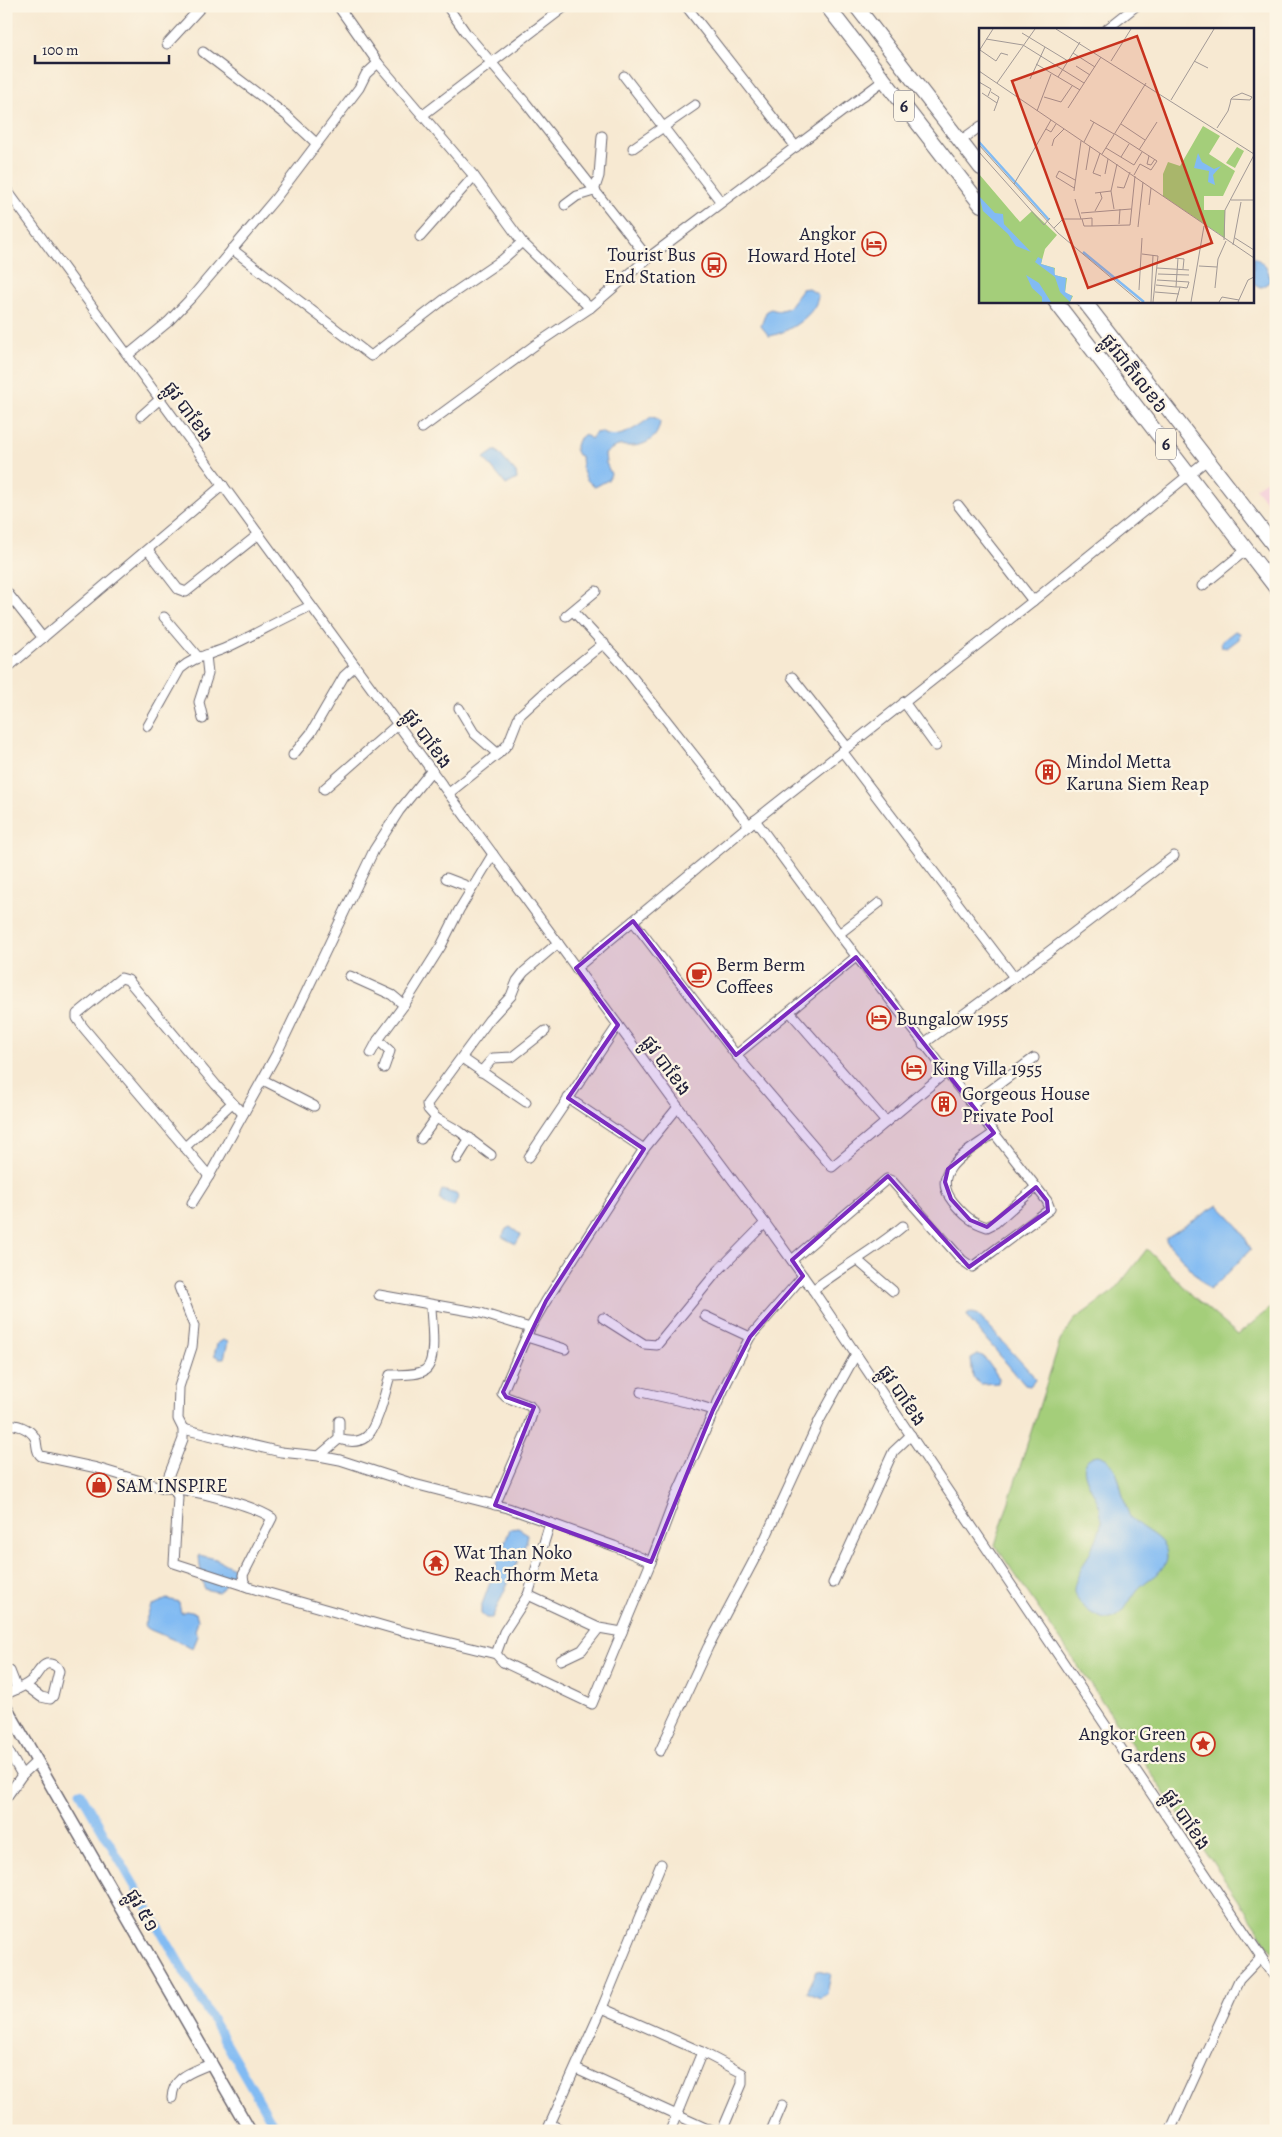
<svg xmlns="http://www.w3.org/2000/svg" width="1282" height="2137" font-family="Alegreya,'Noto Sans Khmer',serif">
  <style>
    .built { fill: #f5cfda }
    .green { fill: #a4ce7a; stroke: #63785a }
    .water { fill: #82bbf3; stroke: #526e97 }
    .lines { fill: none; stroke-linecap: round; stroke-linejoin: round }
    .canal { stroke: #82bbf3; stroke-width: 9 }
    .minor-casing { stroke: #6d6870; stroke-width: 11 }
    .major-casing { stroke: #6d6870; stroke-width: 14 }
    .highway-casing { stroke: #6d6870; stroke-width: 16 }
    .minor { stroke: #fff; stroke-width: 9 }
    .major { stroke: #fff; stroke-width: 11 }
    .highway { stroke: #fff; stroke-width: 14 }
    .marked { fill: #7b2cbf; fill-opacity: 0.2; stroke: #7b2cbf; stroke-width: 4; stroke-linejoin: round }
    .labels { text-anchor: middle; stroke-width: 4.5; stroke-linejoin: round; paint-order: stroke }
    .shield { fill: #fcf5e5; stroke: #63616e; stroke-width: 1 }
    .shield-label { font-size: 18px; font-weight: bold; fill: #22223b }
    .poi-label { font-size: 19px; fill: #22223b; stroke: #fcf5e5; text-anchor: start }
    .street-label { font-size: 19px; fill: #22223b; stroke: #fcf5e5 }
    .inset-river { fill: none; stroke: #82bbf3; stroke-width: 2.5 }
    .inset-road { fill: none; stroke: #a29996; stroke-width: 1 }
    .view { fill: #c8321e; fill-opacity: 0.15; stroke: #c8321e; stroke-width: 2.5 }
    .inset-edge { fill: none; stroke: #22223b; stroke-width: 2.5 }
  </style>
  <rect width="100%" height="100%" fill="#fcf5e5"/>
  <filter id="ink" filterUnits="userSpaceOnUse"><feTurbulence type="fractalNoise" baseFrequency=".02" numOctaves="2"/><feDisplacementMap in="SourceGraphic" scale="10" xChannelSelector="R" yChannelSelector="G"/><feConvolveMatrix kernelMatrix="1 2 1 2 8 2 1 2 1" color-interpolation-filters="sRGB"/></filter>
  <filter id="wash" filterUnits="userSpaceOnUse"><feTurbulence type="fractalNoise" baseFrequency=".0096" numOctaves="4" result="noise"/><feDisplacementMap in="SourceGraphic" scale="20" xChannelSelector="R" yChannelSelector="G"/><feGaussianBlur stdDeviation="1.12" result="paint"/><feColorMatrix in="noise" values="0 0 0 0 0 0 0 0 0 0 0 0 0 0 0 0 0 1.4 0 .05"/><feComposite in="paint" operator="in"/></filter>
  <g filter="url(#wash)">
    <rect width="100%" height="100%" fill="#f7e9d2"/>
    <!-- built -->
    <path class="built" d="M1276,474V515L1255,488Z"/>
    <!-- green -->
    <path class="green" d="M1147,1249L1194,1297L1238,1335L1276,1303V1955L995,1545L1060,1341L1074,1320L1115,1290Z"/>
    <!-- water -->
    <g class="water">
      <path d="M1253,257C1262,261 1272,271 1269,282L1262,287L1256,286L1253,283Z"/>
      <path d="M808,288L818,295C818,314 786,334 769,336L761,326L766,312L771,309L778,311L788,308L802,289Z"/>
      <path d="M651,417L656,418L660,421C659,438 646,446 630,446C626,446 622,445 618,446C613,447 609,451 605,454L606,463L611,474L608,480L595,487C583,479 582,470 581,456L578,455L575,449L578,440L585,434L591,439L595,433L601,432C617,443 639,426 651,417Z"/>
      <path d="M494,451H497L516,473L517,479L506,485L484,458Z"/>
      <path d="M1235,631L1240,633L1239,639L1227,648L1222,647L1221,642Z"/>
      <path d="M442,1190L456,1194L458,1197L454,1207L445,1204L440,1200V1195Z"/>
      <path d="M1218,1205L1239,1227L1251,1249L1220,1281L1209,1289L1166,1241V1238Z"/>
      <path d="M510,1227L521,1235L516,1244L502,1237L506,1229Z"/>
      <path d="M970,1312L978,1315L1032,1374L1035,1380L1030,1386L1025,1385L968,1318L967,1314Z"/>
      <path d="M223,1340L228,1342L224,1358H219L214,1355L217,1344Z"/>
      <path d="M978,1354L984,1357L999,1378L998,1383L981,1384L973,1378L971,1358Z"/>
      <path d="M1097,1455C1121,1458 1120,1497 1129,1514C1139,1532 1168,1535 1167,1558C1166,1573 1144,1579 1135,1593C1128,1602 1123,1617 1110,1619C1102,1620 1092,1614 1086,1609C1082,1604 1074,1598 1074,1590C1074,1575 1098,1545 1101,1524C1101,1517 1101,1511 1099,1505C1094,1491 1070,1461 1097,1455Z"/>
      <path d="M518,1528L528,1534L526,1543L492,1618H486L481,1614V1607L510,1529Z"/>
      <path d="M199,1555L216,1559L233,1568L234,1571L222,1589L218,1592L204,1589C203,1577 199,1567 199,1555Z"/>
      <path d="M167,1599L179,1602L181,1613L186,1611L196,1613L198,1620L195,1631L198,1636L193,1648L146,1628L144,1625L151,1606Z"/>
      <path d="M817,1971L831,1974L827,1994L820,1998L807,1992Z"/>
    </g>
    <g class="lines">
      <!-- canal -->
      <path class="canal" d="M80,1792L277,2131"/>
    </g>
  </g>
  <g filter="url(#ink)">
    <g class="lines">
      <!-- minor casing -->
      <g class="minor-casing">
        <g id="minor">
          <path d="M338,6L378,63L474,176L522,242L590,308"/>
          <path d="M447,6L466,33L525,102L648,258"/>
          <path d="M686,6L796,147"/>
          <path d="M1107,29L1136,6"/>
          <path d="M167,44L202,6"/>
          <path d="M203,52L286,115L316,143"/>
          <path d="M624,76L721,202"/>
          <path d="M423,115L566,6"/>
          <path d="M960,141L981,126"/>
          <path d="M633,148L695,105"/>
          <path d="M6,189L678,1107L765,1223L813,1290L1276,1979"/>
          <path d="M565,205L577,196L594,191L599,176L602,136"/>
          <path d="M420,237L474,176"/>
          <path d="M232,249L371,356L446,298L502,260L522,242"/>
          <path d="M128,355L168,322L192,297L275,199L359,88L366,74L378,63"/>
          <path d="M141,416L160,399"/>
          <path d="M422,428L535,345L590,308L648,258L884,80"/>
          <path d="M958,505L1033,601"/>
          <path d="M148,550L178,589L186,592L259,534"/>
          <path d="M1202,586L1246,550"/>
          <path d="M6,591L43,638"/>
          <path d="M573,611L622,664L749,825"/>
          <path d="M566,616L596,591"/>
          <path d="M164,617L198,657"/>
          <path d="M6,669L223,485"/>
          <path d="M792,677L847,747"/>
          <path d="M904,702L936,746"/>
          <path d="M459,708L474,733L498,754"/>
          <path d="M203,719L199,702L208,674L206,655"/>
          <path d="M148,726L180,669C194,656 211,655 228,647C256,634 283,618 311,606"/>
          <path d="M842,751L1013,976"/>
          <path d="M293,755L311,733L344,676L355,666"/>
          <path d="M324,789L398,724"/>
          <path d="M449,793L498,754L508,744L519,716L557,681L604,643"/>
          <path d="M755,820L839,934L1047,1201L1050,1209L972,1267L962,1260L892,1181L887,1179L792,1260"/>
          <path d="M446,878L472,888"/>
          <path d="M633,921L736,1055L832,1167L945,1073"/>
          <path d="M839,934L879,903"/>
          <path d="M576,968L749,825L1033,601L1207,460"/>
          <path d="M350,976L392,995L404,1005"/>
          <path d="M790,1012L886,1122"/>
          <path d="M378,1040L390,1051L384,1068"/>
          <path d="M923,1044L1047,953L1174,856"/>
          <path d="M371,1053L378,1040L404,1005L441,946L459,910L493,854"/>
          <path d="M736,1055L856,957"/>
          <path d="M462,1058L526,1102"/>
          <path d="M481,1072L493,1058L512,1057L545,1031"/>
          <path d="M263,1080L314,1106"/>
          <path d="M568,1098L644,1149"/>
          <path d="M972,1104L1034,1058"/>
          <path d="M994,1133C972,1150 927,1170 953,1202C964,1215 971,1222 987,1227L995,1223L1036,1187"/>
          <path d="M421,1139L436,1118"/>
          <path d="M184,1148L232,1103"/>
          <path d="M491,1155L459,1131L436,1118L428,1109L427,1104L489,1020L511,996L517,981L524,972L558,943"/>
          <path d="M529,1157L618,1025"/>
          <path d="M457,1159L470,1138"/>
          <path d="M209,1176L83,1027L77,1018V1014L121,978L128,980L216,1085L243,1114"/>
          <path d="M192,1203L209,1176L277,1053L374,850L399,811L432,770"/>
          <path d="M857,1260L893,1291"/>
          <path d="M813,1290C842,1267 875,1250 903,1226"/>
          <path d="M379,1295L481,1313L530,1328"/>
          <path d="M705,1316L750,1337"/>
          <path d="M603,1318L644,1344L657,1345L716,1273L765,1223"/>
          <path d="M527,1337L565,1349"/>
          <path d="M641,1392L690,1403L713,1410"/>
          <path d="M6,1424C16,1424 30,1428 35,1438C38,1444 35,1451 41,1456L97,1468L164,1488L183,1439V1429L178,1419L179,1387L192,1347L194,1326L179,1287"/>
          <path d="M183,1429L281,1452L319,1456L340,1460L414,1484L508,1508L614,1546L651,1562"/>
          <path d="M339,1439C348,1442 358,1443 366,1437C377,1429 386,1389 390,1375C400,1374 417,1376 425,1370C438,1361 431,1320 431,1306"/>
          <path d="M319,1456L339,1439V1421"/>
          <path d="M164,1488C187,1488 254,1505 272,1518L243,1575L244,1582L248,1587L398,1630L496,1654L503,1662L592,1704L651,1562L675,1498L727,1382L750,1337L803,1276"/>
          <path d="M174,1488L178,1497L174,1563L248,1587"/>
          <path d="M495,1505L525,1436L533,1411L530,1406L506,1397L502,1393L530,1328L546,1301L644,1149L678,1107"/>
          <path d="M833,1583L893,1452L911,1435"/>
          <path d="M528,1595L599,1628L622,1632"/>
          <path d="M496,1654L504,1632L528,1595L550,1523"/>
          <path d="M561,1660L582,1650L599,1628"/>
          <path d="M10,1671L17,1689"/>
          <path d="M6,1694C15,1690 24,1687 31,1681C40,1673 42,1657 57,1667L59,1671L53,1696L50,1699L41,1697L25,1685"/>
          <path d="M6,1731L16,1724"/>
          <path d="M6,1747L22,1775"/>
          <path d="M660,1751L708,1647L764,1541L819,1421L856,1354"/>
          <path d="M6,1798L22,1775L37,1761"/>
          <path d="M602,2008L702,2052L742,2073V2084L722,2131"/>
          <path d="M576,2069L712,2131"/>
          <path d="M172,2098C173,2075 194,2072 212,2063"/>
          <path d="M550,2124L564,2131"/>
          <path d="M547,2131L602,2008L661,1864"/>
          <path d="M670,2131L702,2052"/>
          <path d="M771,2131L782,2105"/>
          <path d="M1170,2131L1239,1980L1260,1958"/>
        </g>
      </g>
      <!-- major casing -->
      <g class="major-casing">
        <path id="major" d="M6,1707L250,2131"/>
      </g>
      <!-- highway casing -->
      <g class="highway-casing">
        <g id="highway">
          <path d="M827,6L981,205"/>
          <path d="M856,6L981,168"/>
          <path d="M1055,301L1276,588"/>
          <path d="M1084,301L1276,548"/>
        </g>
      </g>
      <!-- minor -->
      <use href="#minor" class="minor"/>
      <!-- major -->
      <use href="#major" class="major"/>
      <!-- highway -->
      <use href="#highway" class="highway"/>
    </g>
  </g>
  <!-- marked area -->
  <path class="marked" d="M633,921L736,1055L856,957L994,1133L948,1169L945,1182L951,1199L970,1220L987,1227L1036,1187L1047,1201L1048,1211L969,1267L888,1176L792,1260L803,1276L750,1337L713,1410L651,1562L495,1505L534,1407L506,1397L503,1392L546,1301L644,1149L568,1098L618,1025L576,968Z"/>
  <!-- icons -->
  <defs>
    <g id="hotel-ring" transform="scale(1.25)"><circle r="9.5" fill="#fcf5e5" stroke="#c8321e" stroke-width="1.5"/><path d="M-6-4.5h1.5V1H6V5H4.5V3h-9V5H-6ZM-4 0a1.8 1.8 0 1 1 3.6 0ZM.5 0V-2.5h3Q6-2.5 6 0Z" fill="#c8321e"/></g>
    <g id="bus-ring" transform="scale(1.25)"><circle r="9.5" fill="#fcf5e5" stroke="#c8321e" stroke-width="1.5"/><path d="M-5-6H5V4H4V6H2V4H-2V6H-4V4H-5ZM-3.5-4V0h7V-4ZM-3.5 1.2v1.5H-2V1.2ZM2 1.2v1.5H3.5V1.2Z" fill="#c8321e"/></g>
    <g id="building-ring" transform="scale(1.25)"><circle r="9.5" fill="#fcf5e5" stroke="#c8321e" stroke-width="1.5"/><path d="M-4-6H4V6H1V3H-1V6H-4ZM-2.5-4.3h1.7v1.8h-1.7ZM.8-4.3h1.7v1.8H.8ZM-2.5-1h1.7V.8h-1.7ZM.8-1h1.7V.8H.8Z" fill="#c8321e"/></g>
    <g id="cafe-ring" transform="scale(1.25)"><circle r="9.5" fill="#fcf5e5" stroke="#c8321e" stroke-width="1.5"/><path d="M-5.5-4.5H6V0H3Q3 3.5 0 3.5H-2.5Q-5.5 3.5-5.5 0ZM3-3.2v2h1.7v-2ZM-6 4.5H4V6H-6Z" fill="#c8321e"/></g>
    <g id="shop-ring" transform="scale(1.25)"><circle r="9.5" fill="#fcf5e5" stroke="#c8321e" stroke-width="1.5"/><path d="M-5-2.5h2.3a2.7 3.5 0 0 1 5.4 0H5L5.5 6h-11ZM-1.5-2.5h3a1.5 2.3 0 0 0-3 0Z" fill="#c8321e"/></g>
    <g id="temple-ring" transform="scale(1.25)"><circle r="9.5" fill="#fcf5e5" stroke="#c8321e" stroke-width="1.5"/><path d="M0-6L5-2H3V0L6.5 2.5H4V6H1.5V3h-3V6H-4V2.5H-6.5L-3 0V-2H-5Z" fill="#c8321e"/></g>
    <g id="sight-ring" transform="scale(1.25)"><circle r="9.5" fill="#fcf5e5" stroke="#c8321e" stroke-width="1.5"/><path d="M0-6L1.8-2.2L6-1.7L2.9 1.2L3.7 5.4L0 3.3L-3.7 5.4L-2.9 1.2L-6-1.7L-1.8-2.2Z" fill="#c8321e"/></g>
  </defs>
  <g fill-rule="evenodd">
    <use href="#hotel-ring" x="874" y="244"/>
    <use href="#bus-ring" x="714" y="265"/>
    <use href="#building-ring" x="1048" y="772"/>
    <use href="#cafe-ring" x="699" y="975"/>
    <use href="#hotel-ring" x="879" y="1018"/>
    <use href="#hotel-ring" x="914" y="1068"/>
    <use href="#building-ring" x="944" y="1104"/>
    <use href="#shop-ring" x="99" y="1485"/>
    <use href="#temple-ring" x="436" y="1563"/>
    <use href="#sight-ring" x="1203" y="1744"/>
  </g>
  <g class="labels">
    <!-- shield labels -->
    <g class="shield">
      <rect x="894" y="90.5" width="20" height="31" rx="4"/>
      <rect x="1156" y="428.5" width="20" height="31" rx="4"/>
    </g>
    <g class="shield-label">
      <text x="904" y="112">6</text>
      <text x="1166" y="450">6</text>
    </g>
    <!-- poi labels -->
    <g class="poi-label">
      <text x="856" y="240" text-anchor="end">Angkor<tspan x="856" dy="22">Howard Hotel</tspan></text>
      <text x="696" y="261" text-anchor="end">Tourist Bus<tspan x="696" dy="22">End Station</tspan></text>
      <text x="1066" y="768">Mindol Metta<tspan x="1066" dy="22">Karuna Siem Reap</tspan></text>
      <text x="716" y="971">Berm Berm<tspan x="716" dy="22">Coffees</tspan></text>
      <text x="896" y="1025">Bungalow 1955</text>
      <text x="932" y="1075">King Villa 1955</text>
      <text x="962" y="1100">Gorgeous House<tspan x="962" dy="22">Private Pool</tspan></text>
      <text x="116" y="1492">SAM INSPIRE</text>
      <text x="454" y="1559">Wat Than Noko<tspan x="454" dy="22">Reach Thorm Meta</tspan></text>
      <text x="1186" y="1740" text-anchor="end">Angkor Green<tspan x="1186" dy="22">Gardens</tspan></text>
    </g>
    <!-- street labels -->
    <g class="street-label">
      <text transform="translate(1135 373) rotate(52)" y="7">ផ្លូវជាតិលេខ៦</text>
      <text transform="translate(189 411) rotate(54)" y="7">ផ្លូវ បាខែង</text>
      <text transform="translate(428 738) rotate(54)" y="7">ផ្លូវ បាខែង</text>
      <text transform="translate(667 1065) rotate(54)" y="7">ផ្លូវ បាខែង</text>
      <text transform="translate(903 1395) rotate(56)" y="7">ផ្លូវ បាខែង</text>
      <text transform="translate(1187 1819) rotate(56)" y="7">ផ្លូវ បាខែង</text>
      <text transform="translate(143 1910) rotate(60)" y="7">ផ្លូវ ៥១</text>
    </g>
  </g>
  <!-- overview -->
  <g transform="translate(979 28)">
    <rect width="275" height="275" fill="#f7e9d2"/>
    <path d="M224,98L241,108L230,126L256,143L244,168H225V182H246V210L184,168V146L189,134L201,138ZM258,119L265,123L256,140L247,135ZM0,146L41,194L53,183L78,207L66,221L62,236L76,240L75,247L88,250L86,265L94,268L91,274H0Z" fill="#a4ce7a"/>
    <path d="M219,125L223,134L235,141L242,138L234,147L236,157L229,154L230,143L215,140ZM0,168L16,185L24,186L25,196L52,224L37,218L29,206L4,183ZM59,229L63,231L62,236L75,240L76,247L87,250L86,264L93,268L91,274L81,264L76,249L56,234ZM47,247L60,255L72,274H63V269L53,260Z" fill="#82bbf3"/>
    <path class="inset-river" d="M0,114L70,192M104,224L165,274"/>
    <path class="inset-road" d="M77,1L275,126M43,5L89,33M7,11L44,17L105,55M1,22L17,33L22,25L29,27M0,23L14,1M94,25L116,39M132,33L152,1M215,33L229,40M57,36L101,62M97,38L111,47M0,43L275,230M79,49L101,14M51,51L66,19M0,54L12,61L9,68M18,55L56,1M12,64L20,69L18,75M3,65L18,75L15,83M65,69L82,74L93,58M192,72L235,1M89,80L122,29M58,83L72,46M111,92L135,106M142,96L166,112M238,100L249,83L251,76L252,71L254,69L263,65L273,69L271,72L252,71M67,101L72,104L77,96M136,106L178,133L172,142L161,136L155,147M105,114L115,94M0,117L79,205L161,274M73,118L75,111L85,101M127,120L155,137L163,124M160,122L178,94M0,124L65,197L71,190M121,125L114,145L122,148M123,126L167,55M170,128L168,136L172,137L176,131M142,129L150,116M107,142L111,118M126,146L129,131M35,156L72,92M138,159L145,160L151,144M95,160L77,149L80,143L96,152M95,163L102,113M116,165L132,163M252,172H275M170,177L172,160M135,181L132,163L138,136M116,183L123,170L121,164M102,185L152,181M102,191L113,190V198L151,197L156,148M103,191L105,198H113M140,196L141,181M159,199L164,154M75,200L84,191H102L96,171M256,210L275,222M245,212L246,182L275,127M254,217L262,174M163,226L179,228L174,274M196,230L205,231L204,241M220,238L238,239M178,240L210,242M179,246L210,247M178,252L210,254L208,260L201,259M177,257L197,259M236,260L239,231L247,213M160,262L163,210M176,264L200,266M172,274L174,227M197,274L201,259H197L199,230M212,274L225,198M240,274L243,269L260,272M259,274L269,252L275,249"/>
    <path class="view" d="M158,8L233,215L109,260L33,53Z"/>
    <rect width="275" height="275" class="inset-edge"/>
  </g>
  <!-- margin -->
  <rect width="1282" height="2137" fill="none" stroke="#fcf5e5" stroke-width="25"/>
  <!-- scale -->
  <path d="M35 55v8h134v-8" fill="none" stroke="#22223b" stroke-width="2.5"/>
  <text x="42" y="55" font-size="15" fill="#22223b" stroke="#fcf5e5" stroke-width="4" paint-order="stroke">100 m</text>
</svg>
